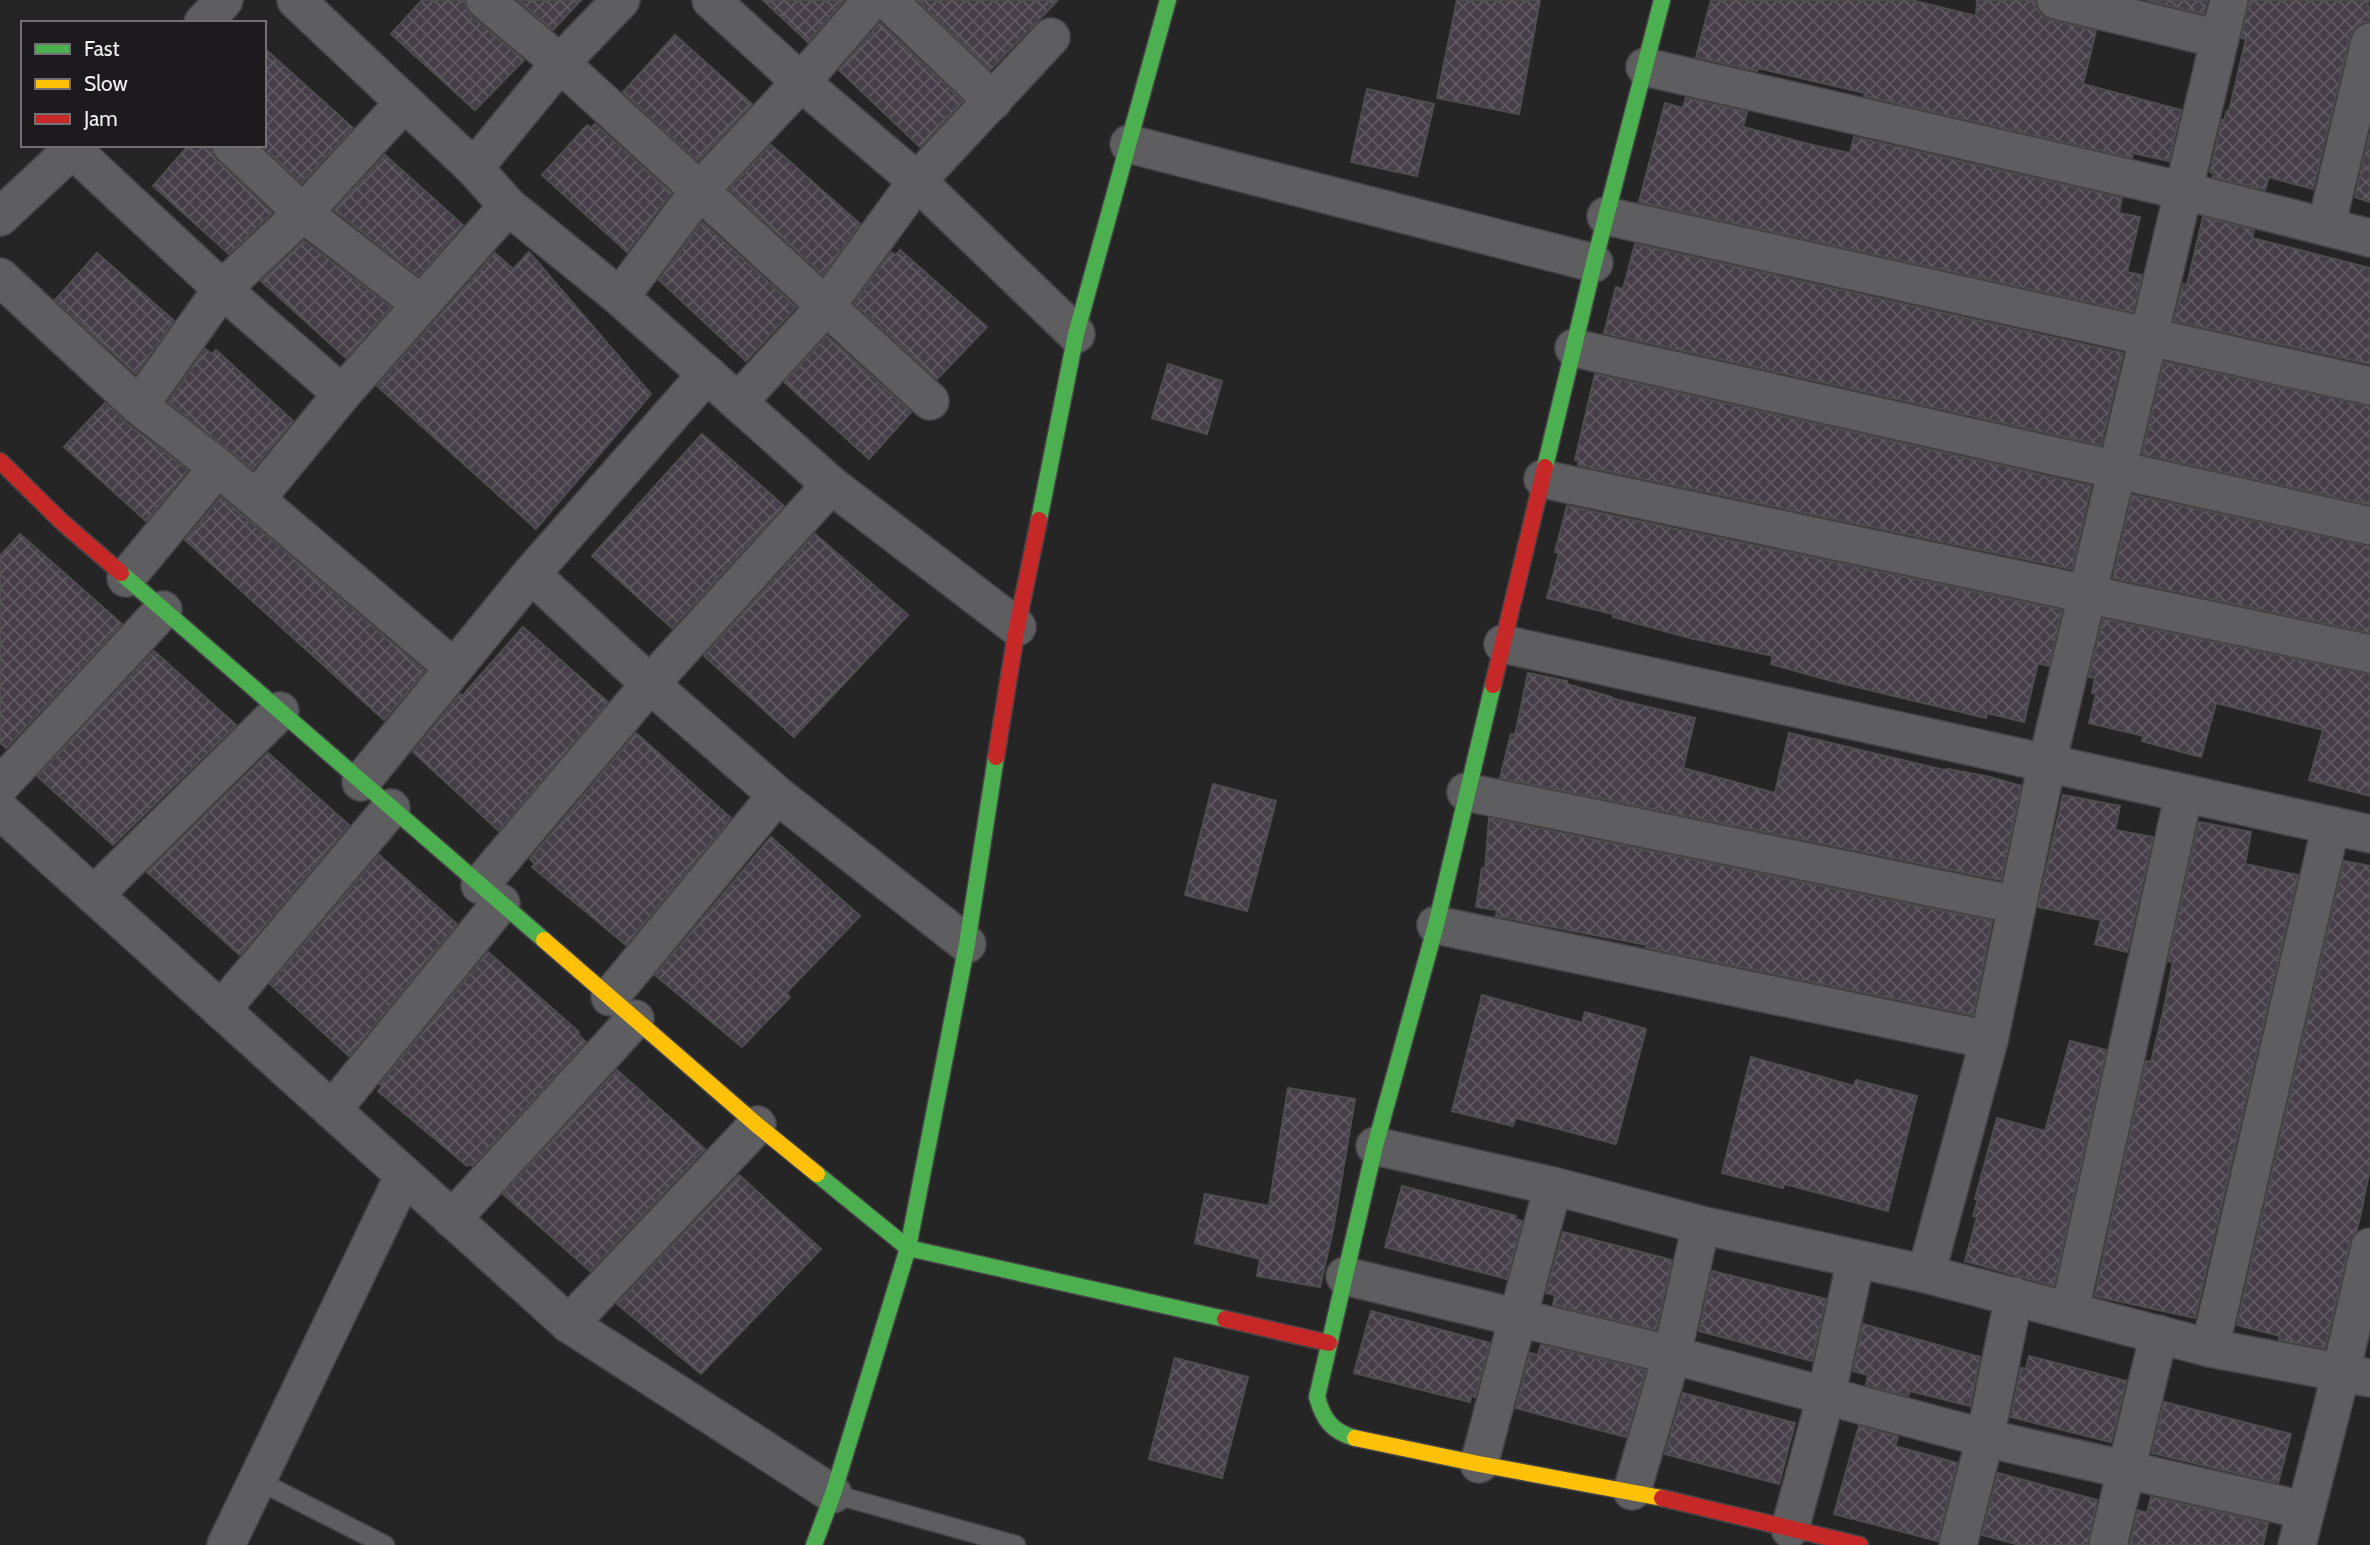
<svg xmlns="http://www.w3.org/2000/svg" width="2370" height="1545" font-family="Cabin,sans-serif">
  <style>
    .building { fill: url(#building-cross-hatch); stroke: #4e4d4f; stroke-width: 2 }
    .lines { fill: none; stroke-linecap: round; stroke-linejoin: round }
    .lane-casing { stroke: #454345; stroke-width: 21 }
    .street-casing { stroke: #454345; stroke-width: 40 }
    .fast-casing { stroke: #454345; stroke-width: 19 }
    .slow-casing { stroke: #454345; stroke-width: 19 }
    .jam-casing { stroke: #454345; stroke-width: 19 }
    .lane { stroke: #5e5d5f; stroke-width: 18 }
    .street { stroke: #5e5d5f; stroke-width: 37 }
    .fast { stroke: #4caf50; stroke-width: 16 }
    .slow { stroke: #ffc107; stroke-width: 16 }
    .jam { stroke: #c62828; stroke-width: 16 }
  </style>
  <defs>
    <pattern id="building-cross-hatch" width="8" height="8" patternUnits="userSpaceOnUse" patternTransform="scale(1.75)"><rect width="8" height="8" fill="#453d47"/><path d="M0 0l8 8M0 8l8-8" fill="none" stroke="#605a62"/></pattern>
  </defs>
  <rect width="100%" height="100%" fill="#262526"/>
  <!-- building -->
  <g class="building">
    <path d="M422,0H465L466,8L471,16L524,60L475,110L391,34Z"/>
    <path d="M518,0H581L553,30Z"/>
    <path d="M763,0H844L808,42Z"/>
    <path d="M917,0H1058L990,70Z"/>
    <path d="M1457,0H1540L1519,114L1437,98Z"/>
    <path d="M1711,0H1911L1976,16L1977,0H2036V7L2041,15L2050,20L2096,31L2083,84L2181,110L2169,161L2133,153L2132,158L1864,96L1865,93L1758,68L1757,71L1696,57Z"/>
    <path d="M2146,0H2207L2204,14Z"/>
    <path d="M2249,0H2369L2367,6L2370,7V22H2363L2355,27L2350,37L2313,189L2269,177L2265,190L2213,177L2214,173L2210,172L2222,120H2224L2227,111H2229L2246,39L2241,38Z"/>
    <path d="M880,23L963,101L920,147L839,70Z"/>
    <path d="M675,35L752,104L698,161L623,92Z"/>
    <path d="M264,48L353,128L302,183L264,148Z"/>
    <path d="M1367,89L1434,104L1417,176L1351,162Z"/>
    <path d="M1686,98L1747,112L1743,127L1816,146L1850,153L1854,137L2122,198L2119,213L2140,217L2127,272L2142,275L2133,312L1639,202L1665,103L1683,108Z"/>
    <path d="M595,124L671,193L627,252L542,175L587,125L591,128Z"/>
    <path d="M2370,133V202L2355,197Z"/>
    <path d="M189,145H209L217,160L272,213L229,254L153,186Z"/>
    <path d="M771,145L860,224L823,275L729,189Z"/>
    <path d="M385,155L463,225L419,276L334,210Z"/>
    <path d="M2203,217L2254,230L2252,238L2370,268V364L2174,321L2183,284L2187,285Z"/>
    <path d="M702,222L796,307L746,361L659,280Z"/>
    <path d="M304,241L391,307L346,358L261,281Z"/>
    <path d="M1635,244L2123,353L2101,445L1604,333L1616,287L1623,289Z"/>
    <path d="M900,250L987,327L937,379L854,303L891,252L896,255Z"/>
    <path d="M529,252L651,394L536,529L377,386L495,253L513,269Z"/>
    <path d="M97,253L174,321L136,374L55,300Z"/>
    <path d="M827,336L911,412L869,459L784,382Z"/>
    <path d="M205,349L212,354L216,350L293,421L253,469L168,402Z"/>
    <path d="M2164,362L2370,406V505L2142,454Z"/>
    <path d="M1168,364L1222,381L1207,434L1152,418Z"/>
    <path d="M1595,374L2091,486L2072,569L1578,465L1579,461L1575,460Z"/>
    <path d="M105,403L126,423L188,470L146,521L64,447Z"/>
    <path d="M702,434L784,506L672,628L592,556Z"/>
    <path d="M2132,495L2370,546V633L2113,578Z"/>
    <path d="M221,497L425,671L384,720L185,540Z"/>
    <path d="M1567,506L2062,610L2049,666L2038,663L2024,722L1987,713L1986,718L1832,681L1771,664L1773,656L1690,638L1613,617V614L1547,598L1559,553L1555,552Z"/>
    <path d="M20,534L122,624L6,748L0,743V556Z"/>
    <path d="M815,534L908,615L794,737L704,656Z"/>
    <path d="M2103,619L2370,674V796L2309,780L2323,730L2216,703L2201,757L2142,741L2144,736L2089,723L2096,694L2092,693L2095,678L2089,677Z"/>
    <path d="M523,627L608,702L499,831L413,752L460,694L462,696Z"/>
    <path d="M154,651L236,725L113,845L37,776Z"/>
    <path d="M1528,673L1567,681V684L1611,697L1610,698L1695,718L1683,768L1775,793L1789,733L1944,770L1948,769L1990,777L2021,786L2001,880L1500,778L1511,734L1515,735Z"/>
    <path d="M636,733L731,818L626,945L532,867L535,864L530,859Z"/>
    <path d="M268,753L349,825L240,955L147,872Z"/>
    <path d="M1213,784L1276,801L1247,911L1185,895Z"/>
    <path d="M2063,795L2120,806L2115,830L2153,837L2127,952L2095,944L2101,920L2038,907Z"/>
    <path d="M1489,818L1992,921L1973,1015L1649,948L1646,947L1647,945L1496,916L1497,910L1476,907L1482,868L1485,869Z"/>
    <path d="M2199,822L2251,832L2245,864L2298,875L2195,1318L2095,1296L2146,1061L2151,1062L2163,1013L2173,962L2168,961Z"/>
    <path d="M771,837L860,916L786,993L790,997L742,1047L655,975Z"/>
    <path d="M379,855L457,924L349,1056L270,984Z"/>
    <path d="M2344,861L2370,866V1168L2361,1213L2356,1232L2350,1242L2325,1348L2279,1340L2280,1336L2237,1325Z"/>
    <path d="M488,952L579,1032L577,1034L586,1042L472,1166L469,1164L467,1166L378,1091L382,1086L380,1084Z"/>
    <path d="M1482,995L1582,1023L1585,1012L1646,1029L1616,1144L1516,1118L1513,1126L1452,1111Z"/>
    <path d="M2070,1041L2106,1050L2054,1286L1965,1261L1977,1217L1973,1216L1978,1199H1975L1997,1118L2045,1131Z"/>
    <path d="M1751,1057L1854,1086L1856,1080L1917,1096L1888,1211L1784,1184L1783,1188L1722,1173Z"/>
    <path d="M617,1070L705,1149L590,1271L503,1194Z"/>
    <path d="M1288,1088L1355,1099L1333,1230L1320,1287L1257,1276L1260,1259L1195,1243L1205,1194L1269,1206Z"/>
    <path d="M739,1175L821,1249L701,1374L617,1304Z"/>
    <path d="M1402,1186L1516,1216L1515,1219L1522,1221L1507,1279L1385,1247Z"/>
    <path d="M1563,1232L1672,1260L1656,1330L1553,1305L1555,1295L1546,1293Z"/>
    <path d="M1712,1271L1826,1299L1812,1361L1699,1331Z"/>
    <path d="M1371,1311L1490,1343L1475,1397L1471,1396L1470,1402L1354,1373Z"/>
    <path d="M1863,1324L1980,1357L1970,1406L1910,1391L1908,1396L1866,1385L1868,1375L1853,1371Z"/>
    <path d="M1541,1345L1646,1370L1626,1437L1516,1408L1530,1353L1538,1355Z"/>
    <path d="M2029,1356L2126,1381L2111,1442L2011,1417L2021,1368L2026,1369Z"/>
    <path d="M1175,1358L1248,1377L1222,1478L1149,1459Z"/>
    <path d="M1683,1393L1795,1423L1779,1484L1665,1454Z"/>
    <path d="M2164,1402L2291,1434L2278,1483L2152,1453Z"/>
    <path d="M1859,1426L1898,1437L1895,1446L1957,1463L1938,1541L1834,1514Z"/>
    <path d="M1998,1473L2097,1500L2088,1545H2020L1982,1535Z"/>
    <path d="M2151,1497L2268,1523L2263,1545H2130L2138,1510L2147,1513Z"/>
  </g>
  <g class="lines">
    <!-- lane casing -->
    <g class="lane-casing">
      <g id="lane">
        <path d="M257,1480L385,1545"/>
        <path d="M833,1494L1016,1545"/>
      </g>
    </g>
    <!-- street casing -->
    <g class="street-casing">
      <g id="street">
        <path d="M296,0L474,168L508,206L620,297L831,485L1017,627"/>
        <path d="M485,0L560,63L930,401"/>
        <path d="M711,0L801,82L917,181L1076,334"/>
        <path d="M887,0L993,101"/>
        <path d="M2056,0L2219,39"/>
        <path d="M203,23L224,0"/>
        <path d="M1645,67L2184,191L2370,238"/>
        <path d="M1129,144L1594,263"/>
        <path d="M231,145L303,213L421,304"/>
        <path d="M72,149L222,289L342,394"/>
        <path d="M474,168L560,63L621,0"/>
        <path d="M1606,216L2370,386"/>
        <path d="M0,217L77,145"/>
        <path d="M2326,227L2370,42"/>
        <path d="M0,277L139,406L218,467L454,668"/>
        <path d="M620,297L699,191L801,82L872,0"/>
        <path d="M1574,348C1840,406 2104,469 2370,526"/>
        <path d="M738,402L826,306L917,181L1051,37"/>
        <path d="M139,406L222,289L303,213L404,103"/>
        <path d="M1543,479L2370,654"/>
        <path d="M256,499L342,394L508,206"/>
        <path d="M531,574L650,684L777,795L967,944"/>
        <path d="M126,578L218,467"/>
        <path d="M1503,644L2370,834"/>
        <path d="M361,782L531,574L707,374"/>
        <path d="M0,786L163,610"/>
        <path d="M1466,792L2017,905"/>
        <path d="M0,810L569,1324L833,1494"/>
        <path d="M480,885L650,684L831,485"/>
        <path d="M94,895L280,711"/>
        <path d="M1436,925L1989,1040"/>
        <path d="M610,997L777,795"/>
        <path d="M221,1010L391,808"/>
        <path d="M332,1110L501,903"/>
        <path d="M1375,1146L1553,1186L1701,1225L1926,1274L2210,1348L2370,1378"/>
        <path d="M452,1219L635,1019"/>
        <path d="M1926,1274L1989,1040L2047,763L2229,0"/>
        <path d="M1345,1276L1672,1355L1985,1438L2304,1510"/>
        <path d="M2070,1310L2184,793"/>
        <path d="M569,1324L757,1125"/>
        <path d="M2210,1348L2331,825"/>
        <path d="M1479,1464L1553,1186"/>
        <path d="M1632,1491L1672,1355L1701,1225"/>
        <path d="M1790,1529L1826,1396L1856,1259"/>
        <path d="M226,1545L404,1175"/>
        <path d="M1958,1545L1985,1438L2014,1296"/>
        <path d="M2108,1545L2159,1334"/>
        <path d="M2297,1545L2341,1373L2370,1247"/>
      </g>
    </g>
    <!-- fast casing -->
    <g class="fast-casing">
      <g id="fast">
        <path d="M1545,467L1594,263L1662,0"/>
        <path d="M1039,520L1076,334L1168,0"/>
        <path d="M121,573L544,940"/>
        <path d="M817,1174L908,1248L1225,1319"/>
        <path d="M1355,1438C1332,1432 1323,1419 1317,1397L1375,1146L1436,925L1493,685"/>
        <path d="M814,1545L833,1494L908,1248L967,944L996,757"/>
      </g>
    </g>
    <!-- slow casing -->
    <g class="slow-casing">
      <g id="slow">
        <path d="M544,940L757,1125L817,1174"/>
        <path d="M1355,1438L1479,1464L1662,1498"/>
      </g>
    </g>
    <!-- jam casing -->
    <g class="jam-casing">
      <g id="jam">
        <path d="M0,461L62,522L121,573"/>
        <path d="M1493,685L1545,467"/>
        <path d="M996,757L1017,627L1039,520"/>
        <path d="M1225,1319L1329,1343"/>
        <path d="M1662,1498L1860,1545"/>
      </g>
    </g>
    <!-- lane -->
    <use href="#lane" class="lane"/>
    <!-- street -->
    <use href="#street" class="street"/>
    <!-- fast -->
    <use href="#fast" class="fast"/>
    <!-- slow -->
    <use href="#slow" class="slow"/>
    <!-- jam -->
    <use href="#jam" class="jam"/>
  </g>
  <!-- legend -->
  <rect x="21" y="21" width="245" height="126" fill="#1d1a1d" stroke="#737073" stroke-width="2"/>
  <rect x="35" y="44" width="35" height="10" fill="#4caf50" stroke="#737073" stroke-width="2"/>
  <text x="84" y="56" font-size="21" fill="#f3f1f4">Fast</text>
  <rect x="35" y="79" width="35" height="10" fill="#ffc107" stroke="#737073" stroke-width="2"/>
  <text x="84" y="91" font-size="21" fill="#f3f1f4">Slow</text>
  <rect x="35" y="114" width="35" height="10" fill="#c62828" stroke="#737073" stroke-width="2"/>
  <text x="84" y="126" font-size="21" fill="#f3f1f4">Jam</text>
</svg>
